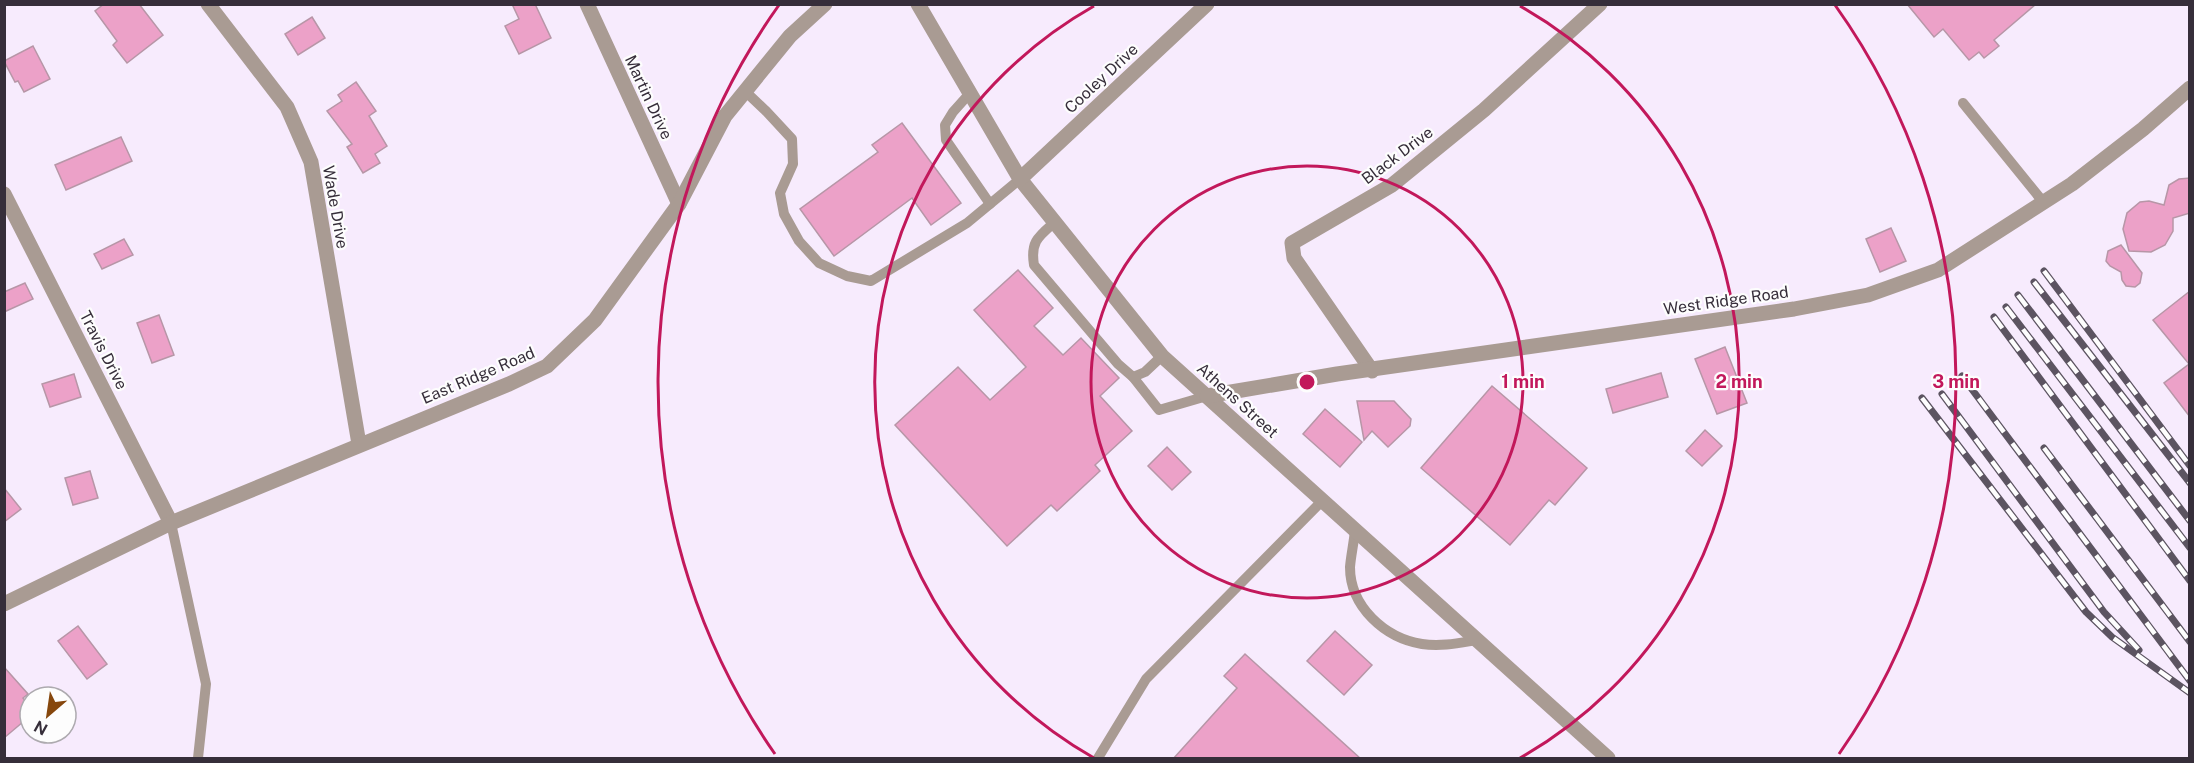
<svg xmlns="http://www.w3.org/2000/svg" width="2194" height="763" font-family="'Public Sans',sans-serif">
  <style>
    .building { fill: #eca1c8; stroke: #b796a7; stroke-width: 1.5 }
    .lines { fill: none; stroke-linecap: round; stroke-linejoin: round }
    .lane { stroke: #a99b93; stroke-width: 10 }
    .street { stroke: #a99b93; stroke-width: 15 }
    .rail-casing { stroke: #5c5461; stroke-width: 7 }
    .rail { stroke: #fdfdfd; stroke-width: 4.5; stroke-dasharray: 14; stroke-linecap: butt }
    .ring { fill: none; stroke: #c2185b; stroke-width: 3 }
    .labels { text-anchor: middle; stroke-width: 4.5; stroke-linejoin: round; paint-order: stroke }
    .street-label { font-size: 16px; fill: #362e3a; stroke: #fdfdfd }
    .centre { fill: #c2185b; stroke: #fdfdfd; stroke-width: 3 }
    .ring-label { font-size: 18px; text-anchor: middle; font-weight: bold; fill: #c2185b; stroke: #fdfdfd; stroke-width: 4.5; stroke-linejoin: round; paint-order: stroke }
  </style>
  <rect width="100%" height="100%" fill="#f7ebfd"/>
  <!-- building -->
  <g class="building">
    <path d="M104,4H139L163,35L127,63L113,45L117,41L95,11Z"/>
    <path d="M512,4H535L551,38L519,54L505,26L519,19Z"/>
    <path d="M1907,4H2036L1994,40L1999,46L1984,58L1979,52L1969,60L1943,29L1934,37Z"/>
    <path d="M312,17L325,38L298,55L285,34Z"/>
    <path d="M33,46L50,79L24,92L18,81L15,82L4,61Z"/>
    <path d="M356,82L376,111L369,116L387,146L375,154L380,163L363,173L347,147L352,144L327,111L342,101L338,95Z"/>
    <path d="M902,123L961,203L931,225L912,198L834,256L800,209L878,152L872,145Z"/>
    <path d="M121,137L132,161L66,190L55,165Z"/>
    <path d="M2190,178V213L2173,218V231L2165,245L2151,252L2129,251L2123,229L2127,213L2140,202L2149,201L2164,205L2169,185L2179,179Z"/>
    <path d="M1891,228L1906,261L1880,272L1866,239Z"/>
    <path d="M124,239L133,255L102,269L94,254Z"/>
    <path d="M2121,245L2142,273L2140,283L2135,287L2126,286L2122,280L2121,272L2110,266L2106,261L2108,251Z"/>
    <path d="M1018,270L1053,308L1034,326L1063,355L1081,338L1119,378L1100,396L1132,431L1095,465L1100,471L1057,511L1051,505L1007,546L895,425L958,367L990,400L1026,367L974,310Z"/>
    <path d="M25,283L33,299L4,312V292Z"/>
    <path d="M2190,291V417L2164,383L2189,364L2153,320Z"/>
    <path d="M159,315L174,355L152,363L137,323Z"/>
    <path d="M1725,347L1747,403L1717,414L1695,359Z"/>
    <path d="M1661,373L1668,397L1613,413L1606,389Z"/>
    <path d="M74,374L81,397L50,407L42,384Z"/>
    <path d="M1492,386L1587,468L1555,505L1549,500L1510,545L1421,468Z"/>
    <path d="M1357,401H1394L1411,419L1410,426L1388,447L1372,431L1364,440Z"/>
    <path d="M1325,409L1362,442L1340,467L1303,434Z"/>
    <path d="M1705,430L1722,446L1702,466L1686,451Z"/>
    <path d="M1167,447L1191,472L1172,490L1148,466Z"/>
    <path d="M90,471L98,498L73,505L65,478Z"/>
    <path d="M4,488L21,509L4,522Z"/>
    <path d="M78,626L107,664L87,679L58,641Z"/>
    <path d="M1335,631L1372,665L1344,695L1307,661Z"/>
    <path d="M1245,654L1361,759H1173L1237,688L1224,676Z"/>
    <path d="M4,667L28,694L23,698L30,706V716L4,738Z"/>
  </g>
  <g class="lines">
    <!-- lane -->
    <g class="lane">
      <path d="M745,91L765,110L792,139L793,164L780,193L784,214L799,241L819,263L847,276L871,281L967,223L1020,179"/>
      <path d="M970,93L953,112L945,125L946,140L990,204"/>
      <path d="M1963,103L2044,203"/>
      <path d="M1056,221C1039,236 1030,241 1034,265L1118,364L1133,377L1145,372L1162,356"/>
      <path d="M1133,377L1159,410L1207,396"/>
      <path d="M171,523L206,684L198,758"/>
      <path d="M1355,530C1354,542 1351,555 1350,567C1350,607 1385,638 1422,644C1441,647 1459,643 1477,640"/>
      <path d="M1098,758L1146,679L1322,501"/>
    </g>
    <!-- street -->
    <g class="street">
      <path d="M208,4L287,107L311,162L359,444"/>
      <path d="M587,4L679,204"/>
      <path d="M918,4L1020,179L1162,356L1608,758"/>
      <path d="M1020,179L1207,4"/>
      <path d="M4,194L171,523"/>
      <path d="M1372,371L1294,258L1292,243L1392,185L1484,110L1600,4"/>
      <path d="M1207,396L1337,374L1794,309L1868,295L1938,270L2072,184L2143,129L2190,88"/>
      <path d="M4,604L171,523L509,384L547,366L595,320L679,204L725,116L790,36L825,4"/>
    </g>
    <!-- rail casing -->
    <g class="rail-casing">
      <g id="rail">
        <path d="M2044,271L2190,466"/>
        <path d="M2034,282L2190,483"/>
        <path d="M2018,295L2190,521"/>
        <path d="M2006,307L2190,548"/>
        <path d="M1994,317L2190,581"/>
        <path d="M1962,376L2190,681"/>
        <path d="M1942,394L2104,612L2139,650"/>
        <path d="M1922,398L2086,612L2112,637L2190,693"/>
        <path d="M2044,448L2190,642"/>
      </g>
    </g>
    <!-- rail -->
    <use href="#rail" class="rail"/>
  </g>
  <!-- distance rings -->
  <g class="ring">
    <circle cx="1307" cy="382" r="216"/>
    <path d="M1094 758A432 432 0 0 1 1094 6M1520 6A432 432 0 0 1 1520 758"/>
    <path d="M775 754A649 649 0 0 1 779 5M1835 5A649 649 0 0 1 1839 754"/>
  </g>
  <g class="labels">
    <!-- street labels -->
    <g class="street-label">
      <text transform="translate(1101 78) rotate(-43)" y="6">Cooley Drive</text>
      <text transform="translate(649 97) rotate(65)" y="6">Martin Drive</text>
      <text transform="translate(1397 155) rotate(-37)" y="6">Black Drive</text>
      <text transform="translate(336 207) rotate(80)" y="6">Wade Drive</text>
      <text transform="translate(1726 300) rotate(-8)" y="6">West Ridge Road</text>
      <text transform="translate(104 350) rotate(63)" y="6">Travis Drive</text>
      <text transform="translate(478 375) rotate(-23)" y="6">East Ridge Road</text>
      <text transform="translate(1238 400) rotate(42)" y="6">Athens Street</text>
    </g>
  </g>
  <circle cx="1307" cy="382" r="9" class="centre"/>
  <g class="ring-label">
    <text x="1523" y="388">1 min</text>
    <text x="1739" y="388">2 min</text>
    <text x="1956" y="388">3 min</text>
  </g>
  <!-- border -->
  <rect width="2194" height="763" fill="none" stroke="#362e3a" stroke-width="12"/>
  <!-- north arrow -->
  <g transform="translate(48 715) rotate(209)"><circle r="28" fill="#fdfdfd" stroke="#adaaaf" stroke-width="1.5"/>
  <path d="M0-4.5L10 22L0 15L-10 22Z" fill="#86470d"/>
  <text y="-9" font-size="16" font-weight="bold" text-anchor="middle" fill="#362e3a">N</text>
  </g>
</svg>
